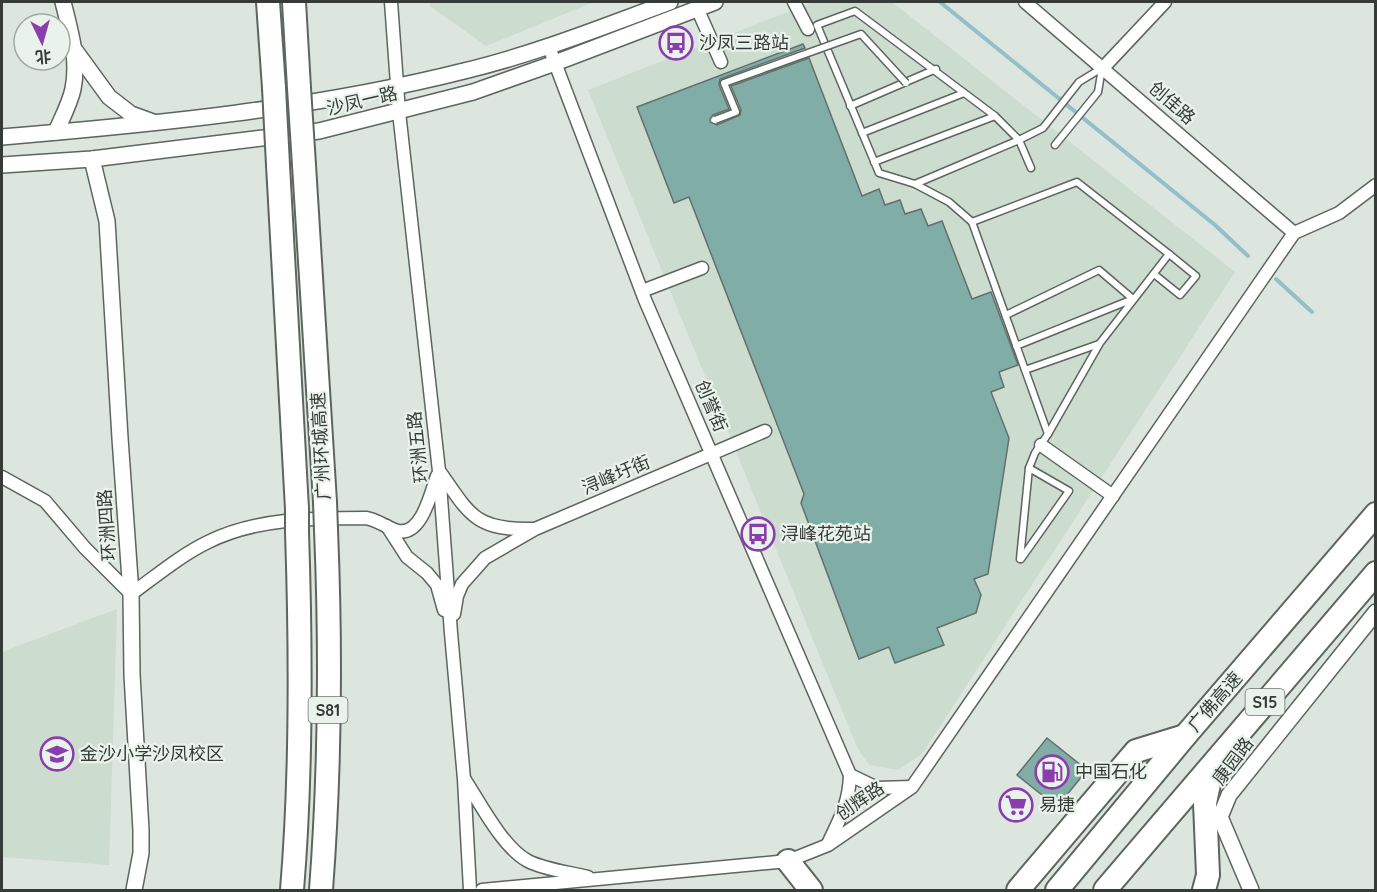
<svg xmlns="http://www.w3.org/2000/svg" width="1377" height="892" font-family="Quicksand,'Noto Sans SC',sans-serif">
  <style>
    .built { fill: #ccdccf }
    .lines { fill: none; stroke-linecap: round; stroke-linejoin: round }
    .stream { stroke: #93beca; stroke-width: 4 }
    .building { fill: #81ada7; stroke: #646f6d; stroke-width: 1.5 }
    .service-casing { stroke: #5d655f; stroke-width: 9 }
    .minor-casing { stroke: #5d655f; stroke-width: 15 }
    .tertiary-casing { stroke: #5d655f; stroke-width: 18 }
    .motorway-casing { stroke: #5d655f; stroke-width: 26 }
    .service { stroke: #fff; stroke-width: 6 }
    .minor { stroke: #fff; stroke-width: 12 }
    .tertiary { stroke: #fff; stroke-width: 15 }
    .motorway { stroke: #fff; stroke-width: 22 }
    .service-bridge-casing { stroke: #5d655f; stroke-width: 9; stroke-linecap: butt }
    .motorway-bridge-casing { stroke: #5d655f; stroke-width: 26; stroke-linecap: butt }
    .service-bridge { stroke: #fff; stroke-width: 6 }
    .motorway-bridge { stroke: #fff; stroke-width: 22 }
    .labels { text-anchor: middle; stroke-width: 4.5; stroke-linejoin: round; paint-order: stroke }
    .shield { fill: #e9f3eb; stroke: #6c726e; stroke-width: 1.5 }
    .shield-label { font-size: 16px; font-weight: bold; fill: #373b38 }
    .poi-label { font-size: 18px; fill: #373b38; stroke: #e9f3eb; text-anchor: start }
    .street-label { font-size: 18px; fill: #373b38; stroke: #e9f3eb }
  </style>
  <rect width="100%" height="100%" fill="#dce5de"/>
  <!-- built -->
  <g class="built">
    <path d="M430,2H594L486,46L430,6Z"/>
    <path d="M813,2H892L1235,272L922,754L898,770L869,765L857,747L588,90Z"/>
    <path d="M117,609L109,865L2,857V652Z"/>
  </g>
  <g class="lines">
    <!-- stream -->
    <g class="stream">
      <path d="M940,2L1215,225L1248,256"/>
      <path d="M1276,279L1312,312"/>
    </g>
  </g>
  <!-- building -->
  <g class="building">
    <path d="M803,44L805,48L720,79L719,85L729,109L713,115L710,119V122L717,125L740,115L741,110L731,86L809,58L862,196L879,189L885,205L900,200L905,214L921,209L928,226L942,221L972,299L991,292L1018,365L999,372L1004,387L991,392L1009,438L988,574L974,579L981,595L976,613L937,628L944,645L895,663L889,647L859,659L801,503L804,494L689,197L674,203L637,107Z"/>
    <path d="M1047,738L1087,770L1057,807L1017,775Z"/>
  </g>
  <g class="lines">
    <!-- service casing -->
    <g class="service-casing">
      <g id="service">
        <path d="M850,106L936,69"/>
        <path d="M862,133L964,93"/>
        <path d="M1055,145L1098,92L1102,68"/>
        <path d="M874,162L995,116"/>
        <path d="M1031,168L1019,140L995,116L855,11L817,25L879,173L915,184L1019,140L1043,128L1079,82L1102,68"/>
        <path d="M915,184L949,202L972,222L1048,434"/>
        <path d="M972,222L1077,182L1169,254L1100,343L1048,434L1035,453L1029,468L1020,559"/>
        <path d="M1154,274L1180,295L1196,276L1169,254"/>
        <path d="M1006,315L1099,270L1133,299L1016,346"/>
        <path d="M1025,370L1099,344"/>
        <path d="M1021,559L1069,491L1029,468"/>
      </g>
    </g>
    <!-- minor casing -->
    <g class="minor-casing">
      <g id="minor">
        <path d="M391,2L399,112L439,471L451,633L464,779L470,890"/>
        <path d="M794,2L808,29"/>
        <path d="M1025,2L1294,233"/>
        <path d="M697,8L721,62"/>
        <path d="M549,47L645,300L850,775C849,804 840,818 828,844"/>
        <path d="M1103,68L1165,2"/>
        <path d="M642,291L702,268"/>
        <path d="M1041,445L1113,496"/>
        <path d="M440,472C470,515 475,530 532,529"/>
        <path d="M2,477L45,501L85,548L131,594C156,576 181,555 208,542C256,518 314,518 366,518C378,520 387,528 398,531C422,536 431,492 437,476"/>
        <path d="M387,526L407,557L427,573L437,585L444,610"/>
        <path d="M454,614L457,596L462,584L485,558L535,529L765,431"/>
        <path d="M850,775L877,788L911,787"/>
        <path d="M465,780C480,803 503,848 528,861C546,870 568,872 588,877"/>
        <path d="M482,890L788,861L828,845L912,787L1294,233L1339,213L1376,185"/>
      </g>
    </g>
    <!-- tertiary casing -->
    <g class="tertiary-casing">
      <g id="tertiary">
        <path d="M74,49L109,97L131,114L153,122"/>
        <path d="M56,132C62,118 70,103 73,89C79,59 70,30 63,2"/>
        <path d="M2,137C156,124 313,109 464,71C535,54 602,27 670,2"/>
        <path d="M92,159L107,221L120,438L131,594L132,675L141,830V853L134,890"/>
        <path d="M2,165L92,159L319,131L473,92L555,63L715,2"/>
        <path d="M1251,890L1220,817L1229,795L1376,612"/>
      </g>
    </g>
    <!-- motorway casing -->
    <g class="motorway-casing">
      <g id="motorway">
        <path d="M268,2L274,88"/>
        <path d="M294,2L299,88"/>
        <path d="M278,165L297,509"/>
        <path d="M304,165L325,502"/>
        <path d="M788,861L811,890"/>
        <path d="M292,890C302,771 301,651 297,532"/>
        <path d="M321,890C330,771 331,650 326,530"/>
        <path d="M1018,890L1136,751L1185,736"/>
        <path d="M1057,890L1185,736L1376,514"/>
        <path d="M1105,890L1376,573"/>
        <path d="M1204,890L1208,875L1205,803L1213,765"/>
      </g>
    </g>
    <!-- service -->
    <use href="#service" class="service"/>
    <!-- minor -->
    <use href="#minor" class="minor"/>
    <!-- tertiary -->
    <use href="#tertiary" class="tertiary"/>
    <!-- motorway -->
    <use href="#motorway" class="motorway"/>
    <!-- service-bridge casing -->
    <g class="service-bridge-casing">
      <path id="service-bridge" d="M715,120L736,112L724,83L861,34L906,83"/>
    </g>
    <!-- motorway-bridge casing -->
    <g class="motorway-bridge-casing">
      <g id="motorway-bridge">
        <path d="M274,88L278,165"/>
        <path d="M299,88L304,165"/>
        <path d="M325,502L326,530"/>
        <path d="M297,509V532"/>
      </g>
    </g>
    <!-- service-bridge -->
    <use href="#service-bridge" class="service-bridge"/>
    <!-- motorway-bridge -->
    <use href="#motorway-bridge" class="motorway-bridge"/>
  </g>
  <!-- icons -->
  <defs>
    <g id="bus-ring" transform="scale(1.725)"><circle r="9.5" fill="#e9f3eb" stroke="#8c3dad" stroke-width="1.5"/><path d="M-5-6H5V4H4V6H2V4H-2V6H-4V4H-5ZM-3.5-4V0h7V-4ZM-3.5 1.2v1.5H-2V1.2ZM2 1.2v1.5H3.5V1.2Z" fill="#8c3dad"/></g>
    <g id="school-ring" transform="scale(1.725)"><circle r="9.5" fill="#e9f3eb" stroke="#8c3dad" stroke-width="1.5"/><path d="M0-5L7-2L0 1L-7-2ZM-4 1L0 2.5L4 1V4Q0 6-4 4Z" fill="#8c3dad"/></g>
    <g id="fuel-ring" transform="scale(1.725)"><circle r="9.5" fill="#e9f3eb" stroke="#8c3dad" stroke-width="1.5"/><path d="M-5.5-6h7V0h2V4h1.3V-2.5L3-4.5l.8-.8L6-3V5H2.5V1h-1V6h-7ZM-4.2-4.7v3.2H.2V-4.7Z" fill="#8c3dad"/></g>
    <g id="supermarket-ring" transform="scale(1.725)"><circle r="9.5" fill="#e9f3eb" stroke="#8c3dad" stroke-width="1.5"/><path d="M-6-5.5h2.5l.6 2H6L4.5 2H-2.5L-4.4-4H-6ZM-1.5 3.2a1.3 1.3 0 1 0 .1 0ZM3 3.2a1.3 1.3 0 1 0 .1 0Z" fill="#8c3dad"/></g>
  </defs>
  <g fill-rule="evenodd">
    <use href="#bus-ring" x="676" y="43"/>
    <use href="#bus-ring" x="758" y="534"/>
    <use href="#school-ring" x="57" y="754"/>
    <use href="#fuel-ring" x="1052" y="772"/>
    <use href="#supermarket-ring" x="1016" y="805"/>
  </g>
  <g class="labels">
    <!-- shield labels -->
    <g class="shield">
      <rect x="1245.5" y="689" width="39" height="26" rx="4.5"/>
      <rect x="308.5" y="697" width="39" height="26" rx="4.5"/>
    </g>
    <g class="shield-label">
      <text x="1265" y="708">S15</text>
      <text x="328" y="716">S81</text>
    </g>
    <!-- poi labels -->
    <g class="poi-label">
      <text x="699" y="49">沙凤三路站</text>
      <text x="781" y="540">浔峰花苑站</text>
      <text x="80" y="760">金沙小学沙凤校区</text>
      <text x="1075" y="778">中国石化</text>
      <text x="1039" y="811">易捷</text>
    </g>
    <!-- street labels -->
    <g class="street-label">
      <text transform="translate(362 101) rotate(-13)" y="6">沙凤一路</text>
      <text transform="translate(1172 103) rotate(41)" y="6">创佳路</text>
      <text transform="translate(711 406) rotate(67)" y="6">创誉街</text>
      <text transform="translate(321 446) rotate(-93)" y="6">广州环城高速</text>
      <text transform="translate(418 447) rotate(-96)" y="6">环洲五路</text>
      <text transform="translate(616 475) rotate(-23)" y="6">浔峰圩街</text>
      <text transform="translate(107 525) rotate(-94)" y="6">环洲四路</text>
      <text transform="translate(1215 702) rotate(-49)" y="6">广佛高速</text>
      <text transform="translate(1233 761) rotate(-53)" y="6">康园路</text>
      <text transform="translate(860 801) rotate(-34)" y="6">创辉路</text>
    </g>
  </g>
  <!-- border -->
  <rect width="1377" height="892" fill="none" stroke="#373b38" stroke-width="6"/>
  <!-- north arrow -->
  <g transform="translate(42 42) rotate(175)"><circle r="28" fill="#e9f3eb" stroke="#a2a9a3" stroke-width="1.5"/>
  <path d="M0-4.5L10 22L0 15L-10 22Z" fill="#8c3dad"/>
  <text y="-9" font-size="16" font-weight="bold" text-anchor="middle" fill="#373b38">北</text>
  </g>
</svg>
